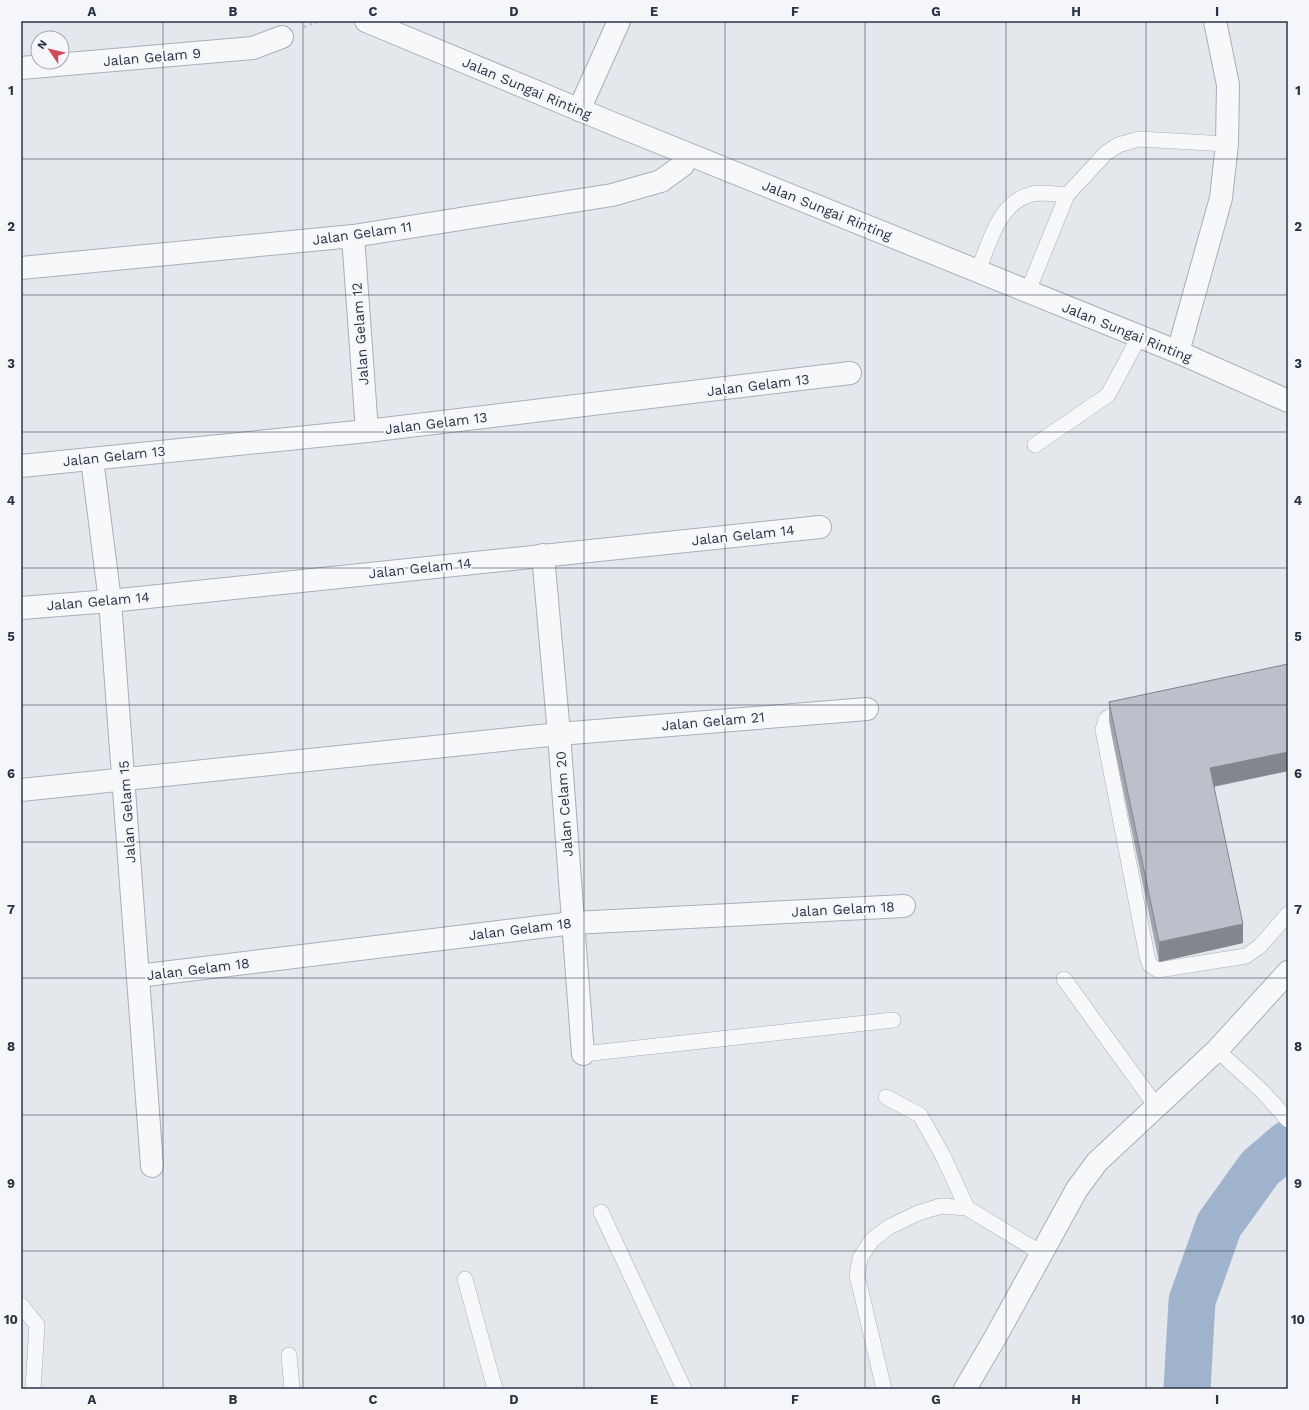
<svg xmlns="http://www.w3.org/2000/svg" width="1309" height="1410" font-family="'Work Sans',sans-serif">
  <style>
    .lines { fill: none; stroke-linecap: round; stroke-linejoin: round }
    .river { stroke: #9fb4cc; stroke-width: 47 }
    .service-casing { stroke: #a9aeb7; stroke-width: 16 }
    .minor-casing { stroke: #a9aeb7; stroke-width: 24 }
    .tertiary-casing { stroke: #a9aeb7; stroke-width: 24 }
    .path { stroke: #c2c5cb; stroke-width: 2.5; stroke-dasharray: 3 3; stroke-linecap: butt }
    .service { stroke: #f7f8fa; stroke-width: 15 }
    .minor { stroke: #f7f8fa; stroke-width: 22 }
    .tertiary { stroke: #f7f8fa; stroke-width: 22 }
    .wall { fill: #a1a5ae }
    .shaded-wall { fill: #83868d }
    .building { fill: #bbc0ca; stroke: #83868d }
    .grid { fill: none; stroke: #2b3445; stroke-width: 1; stroke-opacity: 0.55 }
    .labels { text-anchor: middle; stroke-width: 4; stroke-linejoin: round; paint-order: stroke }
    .street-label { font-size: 14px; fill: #2b3445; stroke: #f4f6f9 }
    .neatline { fill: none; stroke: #2b3445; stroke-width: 1.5 }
    .grid-label { font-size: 13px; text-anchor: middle; font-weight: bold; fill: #2b3445 }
  </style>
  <rect width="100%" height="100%" fill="#e4e7ec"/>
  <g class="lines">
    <!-- river -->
    <path class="river" d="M1187,1389L1192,1301L1219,1225L1260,1168L1288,1144"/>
    <!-- service casing -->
    <g class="service-casing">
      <g id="service">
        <path d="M978,271C990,241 1000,196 1039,193C1048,193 1058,194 1067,195"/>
        <path d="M1028,291L1067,195L1106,153L1118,145L1139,139L1227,144"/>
        <path d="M1035,445L1108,395L1139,337"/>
        <path d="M1128,711L1114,714L1106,719L1103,730L1147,956L1150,965L1158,970L1246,956L1260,946L1288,914"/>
        <path d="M1064,979L1156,1106"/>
        <path d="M1217,1050L1262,1091L1288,1120"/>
        <path d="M583,1054L893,1020"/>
        <path d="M886,1097L920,1115L943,1156L967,1208"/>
        <path d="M601,1212L684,1389"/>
        <path d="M465,1279L495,1389"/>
        <path d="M21,1305L37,1325L33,1389"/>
        <path d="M289,1355L292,1389"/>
        <path d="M884,1389L857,1275L860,1258L872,1240L889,1227L918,1213L941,1206L967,1208L1041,1253"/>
      </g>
    </g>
    <!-- minor casing -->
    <g class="minor-casing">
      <g id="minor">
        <path d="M21,68L253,48L282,37"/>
        <path d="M579,110L619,21"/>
        <path d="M353,236L367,431"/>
        <path d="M21,268L353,236L612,195L661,181L683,165L688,154"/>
        <path d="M1178,352L1221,198L1227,144L1228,85L1215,21"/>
        <path d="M92,459L110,601L152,1166"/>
        <path d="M21,466L367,431L850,373"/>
        <path d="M543,555L559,734L583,1054"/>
        <path d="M21,608L110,601L820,527"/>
        <path d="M21,790L559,734L867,709"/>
        <path d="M138,976L573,923L904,906"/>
      </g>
    </g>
    <!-- tertiary casing -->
    <g class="tertiary-casing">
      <g id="tertiary">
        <path d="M366,21L609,122L1178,352L1288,401"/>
        <path d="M965,1389L995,1338L1077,1189L1097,1162L1217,1050L1288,972"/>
      </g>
    </g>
    <!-- path -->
    <path class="path" d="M304,27L320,21"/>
    <!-- service -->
    <use href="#service" class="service"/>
    <!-- minor -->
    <use href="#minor" class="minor"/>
    <!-- tertiary -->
    <use href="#tertiary" class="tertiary"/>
  </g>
  <!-- wall -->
  <path class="wall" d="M1288,664V771L1214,787L1243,943L1159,962L1109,721V702Z"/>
  <!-- shaded-wall -->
  <g class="shaded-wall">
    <path d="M1288,752V771L1210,787V768Z"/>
    <path d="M1243,924V943L1159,962V942Z"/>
  </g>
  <!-- building -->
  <path class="building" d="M1288,664V752L1210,768L1243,924L1159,942L1109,702Z"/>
  <!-- grid -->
  <path class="grid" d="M163,21V1389M303,21V1389M444,21V1389M584,21V1389M725,21V1389M865,21V1389M1006,21V1389M1146,21V1389M21,159H1288M21,295H1288M21,432H1288M21,568H1288M21,705H1288M21,842H1288M21,978H1288M21,1115H1288M21,1251H1288"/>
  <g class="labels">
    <!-- street labels -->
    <g class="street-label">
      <text transform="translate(152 57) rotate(-5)" y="5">Jalan Gelam 9</text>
      <text transform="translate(527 88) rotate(23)" y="5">Jalan Sungai Rinting</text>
      <text transform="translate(827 210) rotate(22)" y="5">Jalan Sungai Rinting</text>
      <text transform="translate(362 233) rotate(-8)" y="5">Jalan Gelam 11</text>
      <text transform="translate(1127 332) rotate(22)" y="5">Jalan Sungai Rinting</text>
      <text transform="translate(360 334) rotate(-94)" y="5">Jalan Gelam 12</text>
      <text transform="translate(758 385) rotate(-7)" y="5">Jalan Gelam 13</text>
      <text transform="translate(436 423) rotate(-7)" y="5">Jalan Gelam 13</text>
      <text transform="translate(114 456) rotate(-6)" y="5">Jalan Gelam 13</text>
      <text transform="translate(743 535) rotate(-6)" y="5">Jalan Gelam 14</text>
      <text transform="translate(420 568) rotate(-6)" y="5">Jalan Gelam 14</text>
      <text transform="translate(98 601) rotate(-5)" y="5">Jalan Gelam 14</text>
      <text transform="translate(713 721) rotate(-5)" y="5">Jalan Gelam 21</text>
      <text transform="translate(564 804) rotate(-94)" y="5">Jalan Celam 20</text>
      <text transform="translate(127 812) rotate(-94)" y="5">Jalan Gelam 15</text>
      <text transform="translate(843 909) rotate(-3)" y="5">Jalan Gelam 18</text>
      <text transform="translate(520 929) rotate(-7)" y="5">Jalan Gelam 18</text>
      <text transform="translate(198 969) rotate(-7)" y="5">Jalan Gelam 18</text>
    </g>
  </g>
  <!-- border -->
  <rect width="1309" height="1410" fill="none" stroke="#f4f6f9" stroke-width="44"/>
  <!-- north arrow -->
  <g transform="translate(50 50) rotate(305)"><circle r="19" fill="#f4f6f9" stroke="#a4a8b1"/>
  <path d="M0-3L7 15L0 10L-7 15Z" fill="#d1495b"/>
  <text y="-6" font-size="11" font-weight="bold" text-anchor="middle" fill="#2b3445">N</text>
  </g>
  <rect x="22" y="22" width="1265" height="1366" class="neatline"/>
  <g class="grid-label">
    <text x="92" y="16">A</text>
    <text x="233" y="16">B</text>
    <text x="373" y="16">C</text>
    <text x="514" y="16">D</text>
    <text x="654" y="16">E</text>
    <text x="795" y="16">F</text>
    <text x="936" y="16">G</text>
    <text x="1076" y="16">H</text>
    <text x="1217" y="16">I</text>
    <text x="11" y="95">1</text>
    <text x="1298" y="95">1</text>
    <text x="11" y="231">2</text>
    <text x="1298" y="231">2</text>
    <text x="11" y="368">3</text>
    <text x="1298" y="368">3</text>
    <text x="11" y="505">4</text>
    <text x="1298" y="505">4</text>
    <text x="11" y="641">5</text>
    <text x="1298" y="641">5</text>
    <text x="11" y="778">6</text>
    <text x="1298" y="778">6</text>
    <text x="11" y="914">7</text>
    <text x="1298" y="914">7</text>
    <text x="11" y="1051">8</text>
    <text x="1298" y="1051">8</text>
    <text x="11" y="1188">9</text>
    <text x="1298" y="1188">9</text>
    <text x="11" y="1324">10</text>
    <text x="1298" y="1324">10</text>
    <text x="92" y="1404">A</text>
    <text x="233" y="1404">B</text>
    <text x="373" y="1404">C</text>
    <text x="514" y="1404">D</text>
    <text x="654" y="1404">E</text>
    <text x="795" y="1404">F</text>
    <text x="936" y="1404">G</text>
    <text x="1076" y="1404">H</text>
    <text x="1217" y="1404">I</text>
  </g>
</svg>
